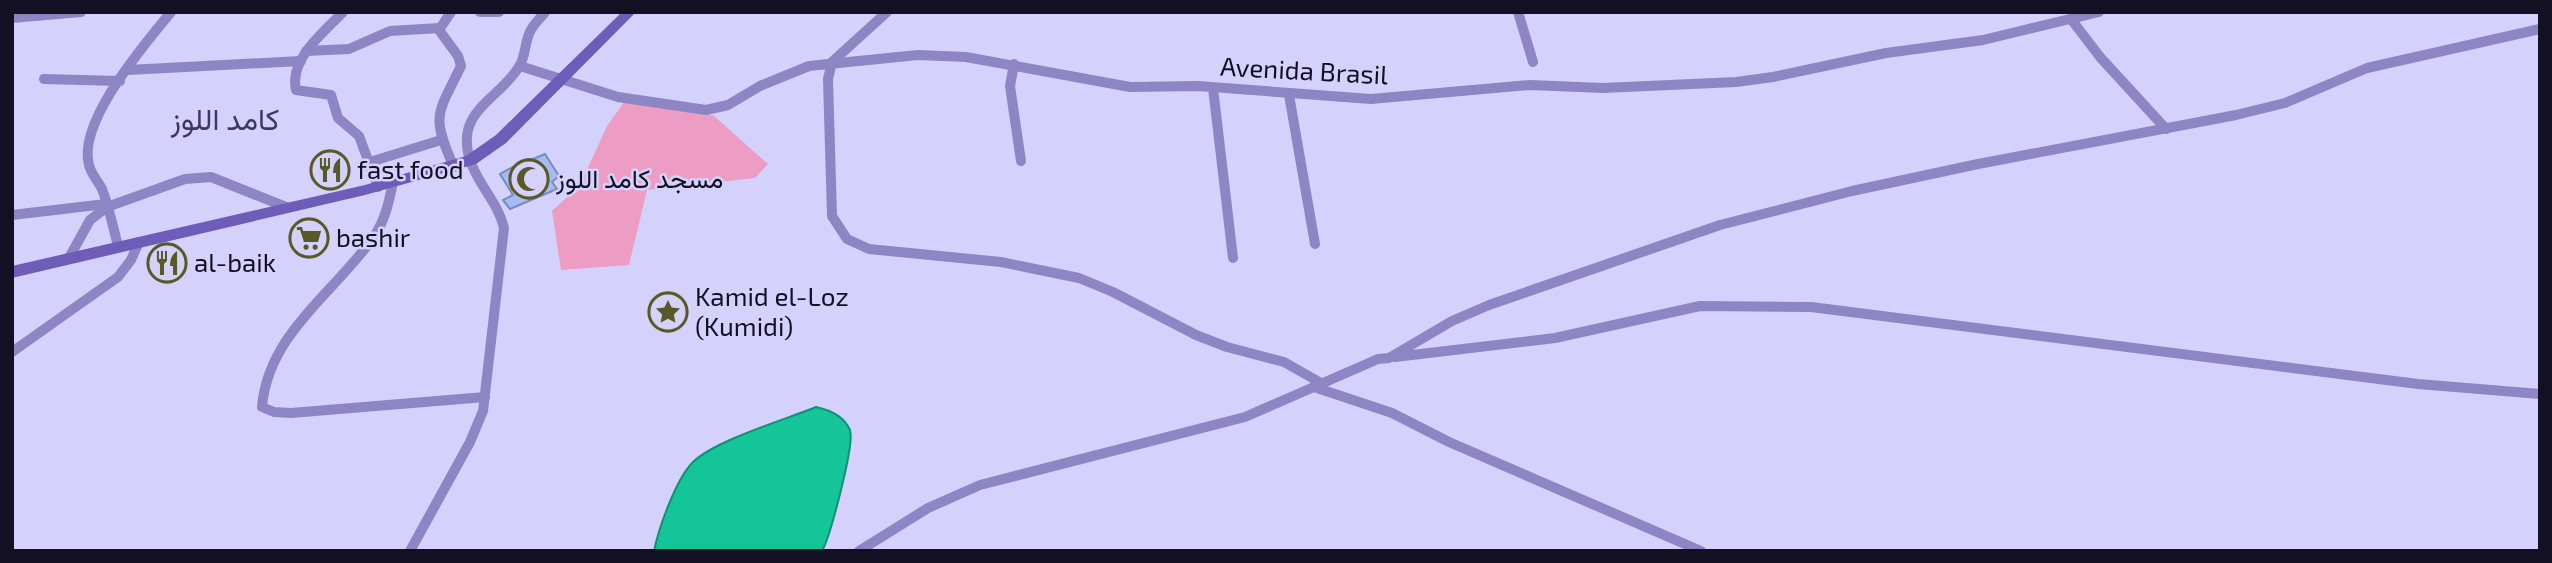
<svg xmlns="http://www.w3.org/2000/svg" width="2552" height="563" font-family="'Exo 2',Vazirmatn,sans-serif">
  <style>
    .green { fill: #ed9dc4 }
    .water { fill: #14c599; stroke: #138f75; stroke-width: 2 }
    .building { fill: #a6bbf5; stroke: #798aba; stroke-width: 2 }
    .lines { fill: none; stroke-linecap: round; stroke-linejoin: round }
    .street { stroke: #8e86c4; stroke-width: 10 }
    .secondary { fill: #6d5cb8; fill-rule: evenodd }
    .labels { text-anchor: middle; stroke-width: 5; stroke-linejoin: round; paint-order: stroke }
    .street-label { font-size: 26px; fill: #121022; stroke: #d5d1fd }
    .poi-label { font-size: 26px; fill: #121022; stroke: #d5d1fd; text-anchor: start }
    .quarter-label { font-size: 30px; fill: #3e3763; stroke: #d5d1fd }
  </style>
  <rect width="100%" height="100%" fill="#d5d1fd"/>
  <!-- green -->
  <path class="green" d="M624,102L661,103L714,116L768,164L755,178L647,190L629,265L561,270L552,211L580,185L607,126Z"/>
  <!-- water -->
  <path class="water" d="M816,407C830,410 844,416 850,430C855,444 830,537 822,551H654C659,527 676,479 693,462C716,440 784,420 816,407Z"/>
  <!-- building -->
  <path class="building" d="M545,154L559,176L552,182L557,189L510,209L503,200L513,195L500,174L527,159H533Z"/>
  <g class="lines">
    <!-- street -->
    <g class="street">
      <path d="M343,12C323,33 289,59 296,90L331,95L338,118L359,136L378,187"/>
      <path d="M451,12L439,30L458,56L461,66C438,114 430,114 454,167"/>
      <path d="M480,12H499"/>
      <path d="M887,12L832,62L828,79L832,216L847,239L869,249L1001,262L1079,278L1113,292L1196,335L1227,347L1284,362L1321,383"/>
      <path d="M1518,12L1533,62"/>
      <path d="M12,18L81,12"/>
      <path d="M2071,19L2100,57L2166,129"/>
      <path d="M306,51L349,49L390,31L440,28"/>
      <path d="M1014,64L1010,86L1021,161"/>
      <path d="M520,66L618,97L706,110L728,105L760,86L809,66L918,55L966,57L1130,87L1198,86L1371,99L1530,85L1603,88L1736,82L1773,77L1886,53L1983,40L2099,12"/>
      <path d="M128,70L301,61"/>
      <path d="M44,79L120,81"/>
      <path d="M1213,88L1233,258"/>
      <path d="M1289,95L1315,244"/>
      <path d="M370,162L441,140"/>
      <path d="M393,182C389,202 385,221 373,238C334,293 268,334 262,407L274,412L291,413L485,397"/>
      <path d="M12,215L106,204"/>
      <path d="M118,246C113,227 109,207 102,189C98,181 91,174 89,165C77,122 145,44 171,12"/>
      <path d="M69,258L90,220L107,207L185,179L211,177L286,207"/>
      <path d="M12,352L118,277L131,260L139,242"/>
      <path d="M1395,357L1555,338L1700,306L1811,307L2418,384L2540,394"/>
      <path d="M1314,387L1392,413L1449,442L1701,551"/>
      <path d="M410,551L470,442L483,411L504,228C498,202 478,185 470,160C454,110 500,100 520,65C525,56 525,44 529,34C532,25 540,19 545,12"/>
      <path d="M859,551L928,508L980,485L1245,417L1378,359L1389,358L1452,321L1489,305L1720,225L1852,191L1978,164L2236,115L2285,103L2367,68L2540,29"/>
    </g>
    <!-- secondary -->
    <path class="secondary" d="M622,12H636L506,143L476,164L365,195L12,278V266L365,185L466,156L496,135Z"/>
  </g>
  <!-- icons -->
  <defs>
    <g id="restaurant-ring" transform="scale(2.0125)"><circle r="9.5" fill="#d5d1fd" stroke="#595926" stroke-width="1.5"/><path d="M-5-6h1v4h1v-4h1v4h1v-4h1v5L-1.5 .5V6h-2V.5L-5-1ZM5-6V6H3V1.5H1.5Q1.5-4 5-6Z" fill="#595926"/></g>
    <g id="mosque-ring" transform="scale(2.0125)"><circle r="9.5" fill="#d5d1fd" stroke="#595926" stroke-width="1.5"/><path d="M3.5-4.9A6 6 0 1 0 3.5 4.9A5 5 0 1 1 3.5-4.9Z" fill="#595926"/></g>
    <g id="supermarket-ring" transform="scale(2.0125)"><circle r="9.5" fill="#d5d1fd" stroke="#595926" stroke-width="1.5"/><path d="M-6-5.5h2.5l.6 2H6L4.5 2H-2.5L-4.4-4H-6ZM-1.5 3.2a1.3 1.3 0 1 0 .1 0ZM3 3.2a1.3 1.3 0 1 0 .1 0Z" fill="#595926"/></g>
    <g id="sight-ring" transform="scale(2.0125)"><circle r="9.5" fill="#d5d1fd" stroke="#595926" stroke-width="1.5"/><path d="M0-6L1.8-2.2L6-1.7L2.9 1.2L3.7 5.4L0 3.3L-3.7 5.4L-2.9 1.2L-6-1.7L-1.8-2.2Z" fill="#595926"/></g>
  </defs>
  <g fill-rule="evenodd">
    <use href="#restaurant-ring" x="330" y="170"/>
    <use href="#mosque-ring" x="529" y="179"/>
    <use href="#supermarket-ring" x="309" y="238"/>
    <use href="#restaurant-ring" x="167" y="263"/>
    <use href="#sight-ring" x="668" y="312"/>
  </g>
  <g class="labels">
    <!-- street labels -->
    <g class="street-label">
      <text transform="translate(1304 71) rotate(3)" y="9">Avenida Brasil</text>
    </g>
    <!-- poi labels -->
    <g class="poi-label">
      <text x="357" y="179">fast food</text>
      <text x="556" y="188">مسجد كامد اللوز</text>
      <text x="336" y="247">bashir</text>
      <text x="194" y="272">al-baik</text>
      <text x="695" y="306">Kamid el-Loz<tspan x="695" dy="30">(Kumidi)</tspan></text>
    </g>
    <!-- quarter labels -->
    <g class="quarter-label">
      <text x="225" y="130">كامد اللوز</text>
    </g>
  </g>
  <!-- border -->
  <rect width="2552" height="563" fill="none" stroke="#121022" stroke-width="28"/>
</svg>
